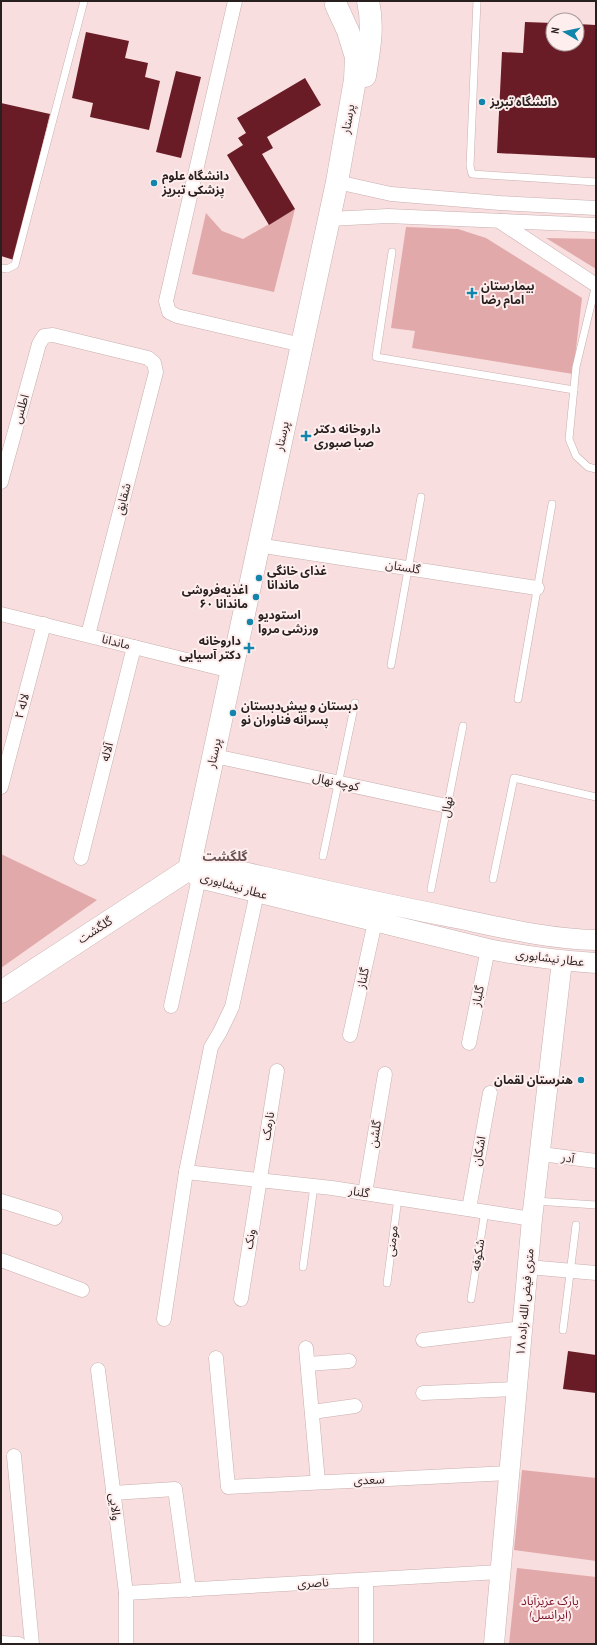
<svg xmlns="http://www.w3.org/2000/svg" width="597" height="1645" font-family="'PT Sans Narrow','Noto Sans Arabic',sans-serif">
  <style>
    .green { fill: #e2a9ab }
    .building { fill: #691c26 }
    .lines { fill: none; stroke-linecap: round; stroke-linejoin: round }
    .lane-casing { stroke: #c9afaf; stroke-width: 8 }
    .street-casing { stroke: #c9afaf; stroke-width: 15 }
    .secondary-casing { stroke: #c9afaf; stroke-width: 21 }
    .primary-casing { stroke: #c9afaf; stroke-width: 23 }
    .lane { stroke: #fff; stroke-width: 7 }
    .street { stroke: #fff; stroke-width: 14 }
    .secondary { stroke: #fff; stroke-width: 20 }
    .primary { stroke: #fff; stroke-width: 22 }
    .poi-dot { fill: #1185ab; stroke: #feeeee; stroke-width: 1.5 }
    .labels { text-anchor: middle; stroke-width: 4; stroke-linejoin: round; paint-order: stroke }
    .poi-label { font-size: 12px; font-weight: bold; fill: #281f1f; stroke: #feeeee; text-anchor: start }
    .street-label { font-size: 12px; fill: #281f1f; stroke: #feeeee }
    .park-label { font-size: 12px; fill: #790d24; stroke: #feeeee }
    .neighbourhood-label { font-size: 13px; font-weight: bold; fill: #675152; stroke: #feeeee }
  </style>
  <rect width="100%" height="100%" fill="#f8dede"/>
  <!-- green -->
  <g class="green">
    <path d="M295,209L274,292L192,274L206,213L222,231L243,239Z"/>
    <path d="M406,227L458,229L486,238L582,298L573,374L412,348L415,331L391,328Z"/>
    <path d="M546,238L596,239V269Z"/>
    <path d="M1,854L97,900L1,968Z"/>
    <path d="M522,1470L596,1478V1561L514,1550Z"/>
    <path d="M517,1568L596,1577V1644H509Z"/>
  </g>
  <!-- building -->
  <g class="building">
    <path d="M525,22L553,23V44H577V24L596,25V158L497,153L502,52L523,53Z"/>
    <path d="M86,32L129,41L125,58L148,63L145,77L160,81L149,130L90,117L93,103L72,98Z"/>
    <path d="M176,71L201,77L181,158L156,152Z"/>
    <path d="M305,78L321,105L267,137L273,148L262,154L295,209L269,225L227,155L243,145L238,138L246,133L237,118Z"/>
    <path d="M1,103L50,114L14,260L1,256Z"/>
    <path d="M568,1351L596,1355V1393L563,1389Z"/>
  </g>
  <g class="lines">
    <!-- lane casing -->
    <g class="lane-casing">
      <g id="lane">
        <path d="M477,1L470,166L472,174L596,182"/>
        <path d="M392,252L376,357L574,390"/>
        <path d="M1,268L7,269L15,265L84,1"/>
        <path d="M596,284L576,367L569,439L576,456L588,467L596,469"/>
        <path d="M391,665L421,497"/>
        <path d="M518,699L552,504"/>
        <path d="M323,856L355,703"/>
        <path d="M493,879L514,778L596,797"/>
        <path d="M431,889L463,726"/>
        <path d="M535,1201L596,1205"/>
        <path d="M303,1267L314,1186"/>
        <path d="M387,1283L398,1198"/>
        <path d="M471,1299L485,1211"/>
        <path d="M563,1330L576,1225"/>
      </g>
    </g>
    <!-- street casing -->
    <g class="street-casing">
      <g id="street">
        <path d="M235,1L166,301L169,312L177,316L302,345"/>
        <path d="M337,182L391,194L500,203L596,208"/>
        <path d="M329,219L388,216L596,225"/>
        <path d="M499,221L596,285"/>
        <path d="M1,482L39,344L44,336L53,335L148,358L154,363L156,372L88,635"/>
        <path d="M270,547L537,588"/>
        <path d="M1,614L231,671"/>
        <path d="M224,758L447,806"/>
        <path d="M1,787L44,624"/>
        <path d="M81,858L134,647"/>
        <path d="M171,1006L199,878"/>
        <path d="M350,1035L375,922"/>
        <path d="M469,1043L488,949"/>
        <path d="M541,1154L596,1161"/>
        <path d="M186,1172L332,1188L532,1219"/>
        <path d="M365,1193L385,1074"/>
        <path d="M1,1201L55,1218"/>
        <path d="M469,1209L490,1093"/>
        <path d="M1,1260L82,1290"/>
        <path d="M528,1267L596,1273"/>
        <path d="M241,1299L277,1071"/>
        <path d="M164,1319L186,1172L211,1047L220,1032L232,1007L257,893"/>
        <path d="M423,1340L522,1328"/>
        <path d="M306,1348L318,1482"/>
        <path d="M216,1358L228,1487L509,1473"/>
        <path d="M308,1364L349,1361"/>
        <path d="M98,1370L126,1593V1644"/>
        <path d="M423,1393L517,1389"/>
        <path d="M312,1412L355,1406"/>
        <path d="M14,1456L32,1644"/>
        <path d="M113,1493L175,1489L189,1590"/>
        <path d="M126,1593L500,1572"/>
        <path d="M1,1643L19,1644"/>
        <path d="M366,1644V1580"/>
      </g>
    </g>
    <!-- secondary casing -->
    <g class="secondary-casing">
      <g id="secondary">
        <path d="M596,940C545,939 496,926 446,916C365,900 284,881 203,863L189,869L199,878L488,949C524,956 559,961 596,963"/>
        <path d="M494,1644L532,1219L562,961"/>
      </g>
    </g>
    <!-- primary casing -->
    <g class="primary-casing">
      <g id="primary">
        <path d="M365,76C369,51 374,27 368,1"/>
        <path d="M1,992L189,869L337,182L355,80L356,57L348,31L336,5"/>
      </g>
    </g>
    <!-- lane -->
    <use href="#lane" class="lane"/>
    <!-- street -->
    <use href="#street" class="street"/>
    <!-- secondary -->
    <use href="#secondary" class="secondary"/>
    <!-- primary -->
    <use href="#primary" class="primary"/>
  </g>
  <!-- markers -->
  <g class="poi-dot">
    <circle cx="482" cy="102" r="4"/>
    <circle cx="154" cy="183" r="4"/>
    <path d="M470 287h4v4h4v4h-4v4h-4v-4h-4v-4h4z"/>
    <path d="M304 430h4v4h4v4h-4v4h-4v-4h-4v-4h4z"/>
    <circle cx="259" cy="578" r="4"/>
    <circle cx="256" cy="597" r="4"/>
    <circle cx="250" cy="622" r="4"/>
    <path d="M247 642h4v4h4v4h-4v4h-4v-4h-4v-4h4z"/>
    <circle cx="233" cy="713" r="4"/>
    <circle cx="581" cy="1080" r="4"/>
  </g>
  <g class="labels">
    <!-- poi labels -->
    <g class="poi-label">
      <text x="490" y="106">دانشگاه تبریز</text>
      <text x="162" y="180">دانشگاه علوم<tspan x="162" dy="14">پزشکی تبریز</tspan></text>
      <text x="481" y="290">بیمارستان<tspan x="481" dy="14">امام رضا</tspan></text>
      <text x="314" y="433">داروخانه دکتر<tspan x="314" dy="14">صبا صبوری</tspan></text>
      <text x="267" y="575">غذای خانگی<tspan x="267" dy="14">ماندانا</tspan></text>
      <text x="248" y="594" text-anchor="end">اغذیه‌فروشی<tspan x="248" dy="14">ماندانا ۶۰</tspan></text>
      <text x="258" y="619">استودیو<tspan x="258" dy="14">ورزشی مروا</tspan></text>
      <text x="241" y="645" text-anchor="end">داروخانه<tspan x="241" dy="14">دکتر آسیایی</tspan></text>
      <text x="241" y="710">دبستان و پیش‌دبستان<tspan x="241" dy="14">پسرانه فناوران نو</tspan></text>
      <text x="573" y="1084" text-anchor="end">هنرستان لقمان</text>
    </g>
    <!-- street labels -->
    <g class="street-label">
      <text transform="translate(348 119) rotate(-80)" y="4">پرستار</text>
      <text transform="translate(21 409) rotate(-74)" y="4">اطلس</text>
      <text transform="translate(282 436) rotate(-78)" y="4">پرستار</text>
      <text transform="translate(123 499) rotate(-76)" y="4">شقایق</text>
      <text transform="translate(403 567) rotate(9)" y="4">گلستان</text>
      <text transform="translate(116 642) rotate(14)" y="4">ماندانا</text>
      <text transform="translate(22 706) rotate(-75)" y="4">لاله ۲</text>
      <text transform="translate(107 752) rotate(-76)" y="4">آلاله</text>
      <text transform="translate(214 753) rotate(-78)" y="4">پرستار</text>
      <text transform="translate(336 782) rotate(12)" y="4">کوچه نهال</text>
      <text transform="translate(447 807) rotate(-79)" y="4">نهال</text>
      <text transform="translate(234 886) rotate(16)" y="4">عطار نیشابوری</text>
      <text transform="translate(95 930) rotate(-33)" y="4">گلگشت</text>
      <text transform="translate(550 958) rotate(7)" y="4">عطار نیشابوری</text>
      <text transform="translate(363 978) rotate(-78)" y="4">گلناز</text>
      <text transform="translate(478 996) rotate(-78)" y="4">گلباز</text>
      <text transform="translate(268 1126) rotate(-81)" y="4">نارمک</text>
      <text transform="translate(375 1134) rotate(-81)" y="4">گلشن</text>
      <text transform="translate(479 1151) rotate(-80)" y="4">اشکان</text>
      <text transform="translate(568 1158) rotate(8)" y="4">آدر</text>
      <text transform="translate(359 1192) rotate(9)" y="4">گلنار</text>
      <text transform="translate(250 1239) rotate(-81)" y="4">ونک</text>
      <text transform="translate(392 1241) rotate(-83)" y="4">مومنی</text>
      <text transform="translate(478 1255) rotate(-81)" y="4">شکوفه</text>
      <text transform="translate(525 1302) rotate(-85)" y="4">۱۸ متری فیض الله زاده</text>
      <text transform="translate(369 1480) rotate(-3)" y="4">سعدی</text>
      <text transform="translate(115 1507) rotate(83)" y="4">والایی</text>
      <text transform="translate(313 1583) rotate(-3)" y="4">ناصری</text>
    </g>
    <!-- park labels -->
    <g class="park-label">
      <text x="550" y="1605">پارک عزیزآباد<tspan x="550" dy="14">(ایرانسل)</tspan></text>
    </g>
    <!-- neighbourhood labels -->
    <g class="neighbourhood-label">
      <text x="225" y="861">گلگشت</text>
    </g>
  </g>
  <!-- border -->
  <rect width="597" height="1645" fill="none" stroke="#281f1f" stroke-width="4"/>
  <!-- north arrow -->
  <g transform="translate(565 32) rotate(279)"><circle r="19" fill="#feeeee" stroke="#a89b9b"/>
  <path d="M0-3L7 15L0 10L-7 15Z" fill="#1185ab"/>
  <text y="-6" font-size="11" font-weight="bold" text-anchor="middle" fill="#281f1f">N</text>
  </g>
</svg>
